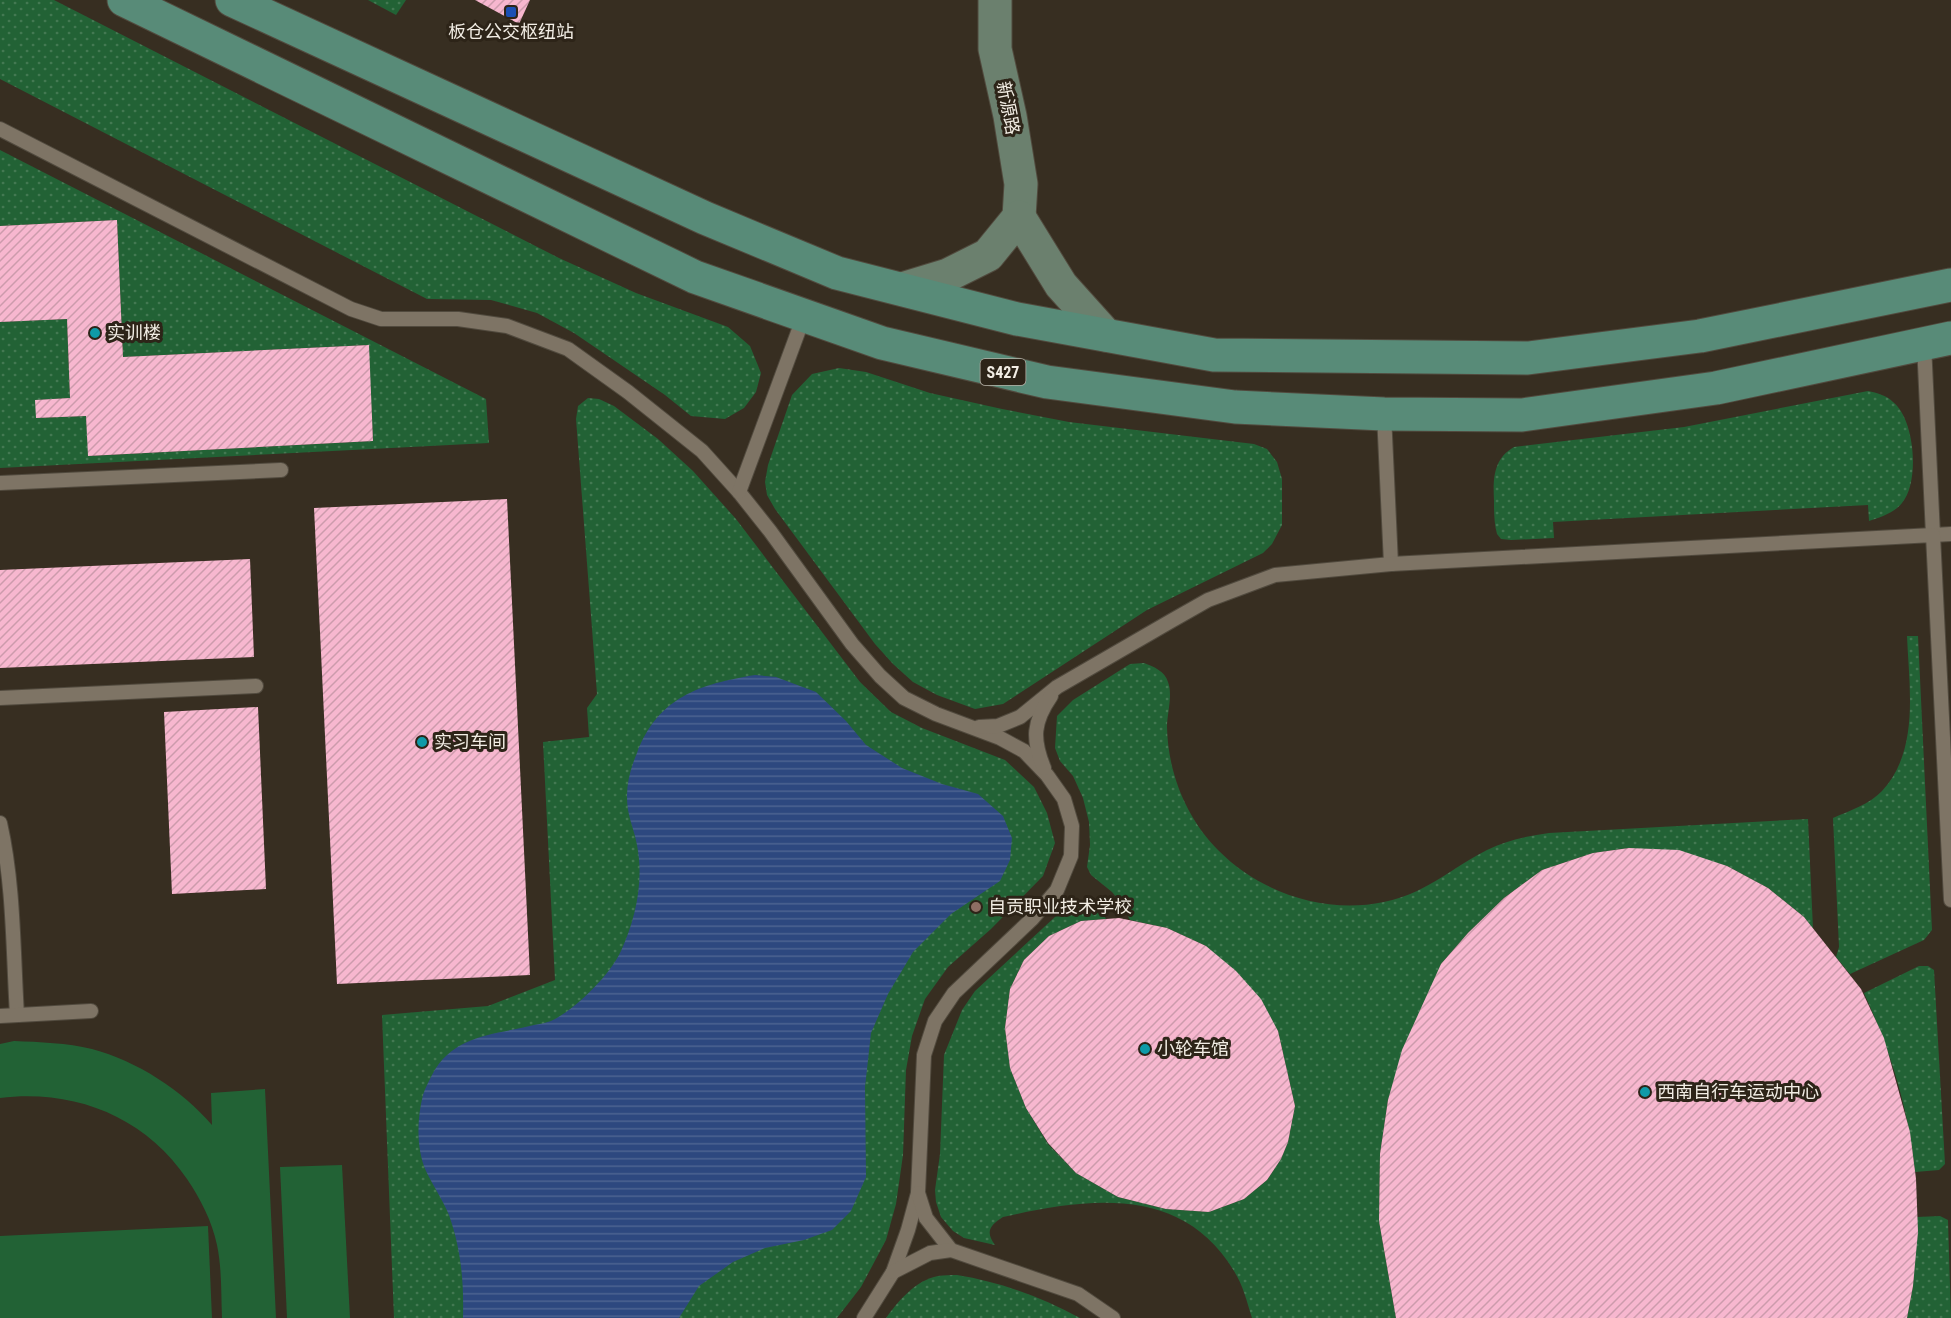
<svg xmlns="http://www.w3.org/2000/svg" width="1951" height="1318" font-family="'Roboto Condensed','Noto Sans SC',sans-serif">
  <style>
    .grass { fill: url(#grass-dots) }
    .pitch { fill: #226235 }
    .water { fill: url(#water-rules) }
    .building { fill: url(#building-hatch) }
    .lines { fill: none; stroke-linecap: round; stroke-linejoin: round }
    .lane-casing { stroke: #514a3e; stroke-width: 16 }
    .secondary-casing { stroke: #514a3e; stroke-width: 35 }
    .primary-casing { stroke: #514a3e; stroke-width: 35 }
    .lane { stroke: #7e7465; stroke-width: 14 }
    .secondary { stroke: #6b806e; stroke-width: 33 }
    .primary { stroke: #588b78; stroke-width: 33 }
    .transit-dot { fill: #1a4fb4; stroke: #2d2418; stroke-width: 2 }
    .culture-dot { fill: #0f9aa8; stroke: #2d2418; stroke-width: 2 }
    .education-dot { fill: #8d6e63; stroke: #2d2418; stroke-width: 2 }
    .labels { text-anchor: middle; stroke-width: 6; stroke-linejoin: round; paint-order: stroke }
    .shield { fill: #2d2418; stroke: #b7b1a7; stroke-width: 1.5 }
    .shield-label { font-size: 16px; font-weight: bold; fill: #f2ede4 }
    .poi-label { font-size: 18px; fill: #f2ede4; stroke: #2d2418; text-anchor: start }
    .street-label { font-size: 18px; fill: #f2ede4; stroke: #2d2418 }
  </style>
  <defs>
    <pattern id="grass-dots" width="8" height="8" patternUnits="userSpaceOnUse" patternTransform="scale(1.5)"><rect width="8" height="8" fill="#226235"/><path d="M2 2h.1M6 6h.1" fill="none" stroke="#437952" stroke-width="1.8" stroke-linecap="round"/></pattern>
    <pattern id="water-rules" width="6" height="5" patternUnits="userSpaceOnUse" patternTransform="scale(1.5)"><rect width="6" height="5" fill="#2d487f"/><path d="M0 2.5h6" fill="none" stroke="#4c6391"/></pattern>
    <pattern id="building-hatch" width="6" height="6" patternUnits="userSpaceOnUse" patternTransform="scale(1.5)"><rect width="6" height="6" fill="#f7b7cf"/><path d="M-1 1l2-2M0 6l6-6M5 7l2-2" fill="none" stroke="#cc9bac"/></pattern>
  </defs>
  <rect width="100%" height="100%" fill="#372e21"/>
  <!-- grass -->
  <g class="grass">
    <path d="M0,0H54L559,258L636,293L728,327L750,346L761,373L756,392L744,408L725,419L691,416L665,395L574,333L537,313L491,300L427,299L0,79Z"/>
    <path d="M368,0H406L396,15Z"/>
    <path d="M0,150L486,399L489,443L0,468V322L67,319L70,398L36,400V418L86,416L89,456L373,441L368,345L123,357L117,220L0,226Z"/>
    <path d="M839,368L866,372L930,393L1002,409L1069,422L1254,444L1267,449L1277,462L1282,479V525L1272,544L1263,553L1147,610L1003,704L975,709L937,695L913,682L893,664L875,644L775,509L767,495L765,482L768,465L792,395L812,374Z"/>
    <path d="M1868,391C1877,393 1886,395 1893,402C1915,419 1920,482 1902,503C1894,513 1881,517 1869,521L1868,505L1553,522L1554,538L1511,540L1501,539L1497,534C1494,523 1494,512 1494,501C1493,479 1493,459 1514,447L1684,427Z"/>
    <path d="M588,398L599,399L614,406L658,439L693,471L736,519L860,682L891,712L922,728L1005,760L1034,787L1047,813L1055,843L1043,876L991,929L948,967L925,999L912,1036L906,1070L903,1155L896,1204L886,1240L861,1287L837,1318H394L382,1015L488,1006L555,980L543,742L589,737L587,708L597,694L576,419L578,406Z"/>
    <path d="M1907,636H1918L1932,930L1924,940L1850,974L1836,957L1839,947L1833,818C1849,811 1870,804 1882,791C1920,750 1909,687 1907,636Z"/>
    <path d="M1144,663C1154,667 1165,671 1168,682C1173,695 1167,714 1167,727C1168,773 1186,818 1219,851C1269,901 1350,922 1417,891C1442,879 1463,862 1487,850C1507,840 1528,836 1549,833L1808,819L1813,929L1804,917L1768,888L1727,866L1629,848L1593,853L1542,870L1504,898L1468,933L1441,964L1388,1100L1380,1154L1379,1221L1396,1318H1252C1247,1302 1243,1285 1234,1271C1182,1184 1087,1198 1003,1217C990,1225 985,1232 995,1245L964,1238L953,1231L941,1217L936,1202L935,1190L940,1154L944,1055L962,1010L975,991L1069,904L1076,900L1093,901L1101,910L1106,919L1081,921L1049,936L1024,960L1010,989L1005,1028L1010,1068L1026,1108L1048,1144L1076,1173L1118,1197L1166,1209L1209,1212L1244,1199L1267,1180L1281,1159L1288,1142L1295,1106L1278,1031L1206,946L1167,928L1130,920L1121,903L1112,892L1091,875L1087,867L1090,845L1089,822L1083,798L1073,776L1060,761L1055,748L1057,716L1073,700L1130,664Z"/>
    <path d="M1919,966H1928L1934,970L1945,1164L1939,1170L1915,1172C1908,1106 1891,1053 1864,993Z"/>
    <path d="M1940,1216L1948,1220L1951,1318H1907L1913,1286L1917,1217Z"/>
    <path d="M957,1275C1000,1282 1042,1297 1080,1318H886C898,1301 916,1280 938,1276C944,1275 951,1275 957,1275Z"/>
  </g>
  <!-- pitch -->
  <g class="pitch">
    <path d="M14,1041C40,1042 67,1043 92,1049C137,1061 182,1090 212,1125L211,1093L265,1089L276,1318H222C221,1294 222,1269 217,1245C212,1221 200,1198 187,1179C144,1116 74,1089 0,1098V1044Z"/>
    <path d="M342,1165L350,1318H287L280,1167Z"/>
    <path d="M208,1226L212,1318H0V1236Z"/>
  </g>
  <!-- water -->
  <path class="water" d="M755,675L776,677L816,692L846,721L866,745L902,768L942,784L978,794L1003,816L1012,838L1010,860L1000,881L951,914L913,952L888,994L871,1033L865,1087L866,1177L851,1211L832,1230L804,1240L765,1248L733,1262L699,1286L679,1318H463C464,1282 461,1249 449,1215C443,1200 433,1186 426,1171C416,1149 417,1118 423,1095C425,1088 429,1081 432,1075C453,1034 495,1035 534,1025C539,1024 546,1023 551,1021C575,1010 610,975 621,951C636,918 644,881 637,845C635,833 630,822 628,810C625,789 629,772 637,753C658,697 700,684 755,675Z"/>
  <!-- building -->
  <g class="building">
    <path d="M475,0H530L519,24Z"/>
    <path d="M117,220L123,357L369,345L373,441L88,456L86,416L36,418L35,400L70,398L67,319L0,322V226Z"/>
    <path d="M507,499L530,975L337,984L314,508Z"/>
    <path d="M250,559L254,657L0,668V570Z"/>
    <path d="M258,707L266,889L172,894L164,712Z"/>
    <path d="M1629,848L1679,850L1727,866L1768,888L1804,917L1861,989L1884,1038L1910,1132L1916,1179L1918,1232L1913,1286L1907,1318H1396L1379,1221L1380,1154L1388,1100L1402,1050L1441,964L1468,933L1504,898L1542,870L1593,853Z"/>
    <path d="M1119,918L1167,928L1206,946L1236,971L1261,999L1278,1031L1295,1106L1288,1142L1281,1159L1267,1180L1244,1199L1209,1212L1166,1209L1118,1197L1076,1173L1048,1143L1026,1108L1010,1068L1005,1028L1010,989L1024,960L1049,936L1081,921Z"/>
  </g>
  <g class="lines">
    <!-- lane casing -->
    <g class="lane-casing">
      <g id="lane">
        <path d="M0,129L351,309L381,319H458L507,326L568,349L628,392L702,451L739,492L770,531L852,644L880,676L904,698L936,714L1000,738L1024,751L1047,775L1064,799L1072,826L1071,856L1057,890L1032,919L954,993L935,1021L924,1055L918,1193L908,1230L893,1272L864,1318"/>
        <path d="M1924,344L1933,535L1951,534"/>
        <path d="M1384,414L1391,564"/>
        <path d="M0,483L281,470"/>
        <path d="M739,492L804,316"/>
        <path d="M0,698L256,686"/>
        <path d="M979,727L998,726L1020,717L1057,687L1171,621L1208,600L1275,575L1391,564L1933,535L1951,900"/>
        <path d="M1044,768C1032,739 1033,722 1051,696"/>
        <path d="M0,823C14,885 13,951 17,1015"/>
        <path d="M0,1016L91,1011"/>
        <path d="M918,1193L926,1218L951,1250L1078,1294L1113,1318"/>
        <path d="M893,1272L930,1253L951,1250"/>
      </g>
    </g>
    <!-- secondary casing -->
    <g class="secondary-casing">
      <g id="secondary">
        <path d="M995,0V49L1010,116L1021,184L1019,217"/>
        <path d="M902,289L948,275L988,255L1019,217L1061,285L1106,335"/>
      </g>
    </g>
    <!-- primary casing -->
    <g class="primary-casing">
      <g id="primary">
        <path d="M124,0L695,277L882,343L1047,382L1235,407L1384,414L1522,415L1716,388L1951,338"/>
        <path d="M232,0L705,218L837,273L1017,319L1214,355L1528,358L1700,336L1951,285"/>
      </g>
    </g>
    <!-- lane -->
    <use href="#lane" class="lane"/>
    <!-- secondary -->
    <use href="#secondary" class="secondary"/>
    <!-- primary -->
    <use href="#primary" class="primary"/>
  </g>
  <!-- markers -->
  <rect class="transit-dot" x="505" y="6" width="12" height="12" rx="3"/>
  <g class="culture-dot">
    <circle cx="95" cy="333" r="6"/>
    <circle cx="422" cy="742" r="6"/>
    <circle cx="1145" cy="1049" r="6"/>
    <circle cx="1645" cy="1092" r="6"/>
  </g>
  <circle class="education-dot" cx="976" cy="907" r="6"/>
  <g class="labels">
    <!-- shield labels -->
    <rect class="shield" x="980.5" y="359" width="45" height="26" rx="4.5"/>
    <g class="shield-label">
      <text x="1003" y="378">S427</text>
    </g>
    <!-- poi labels -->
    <g class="poi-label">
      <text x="511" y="38" text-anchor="middle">板仓公交枢纽站</text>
      <text x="107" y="339">实训楼</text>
      <text x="434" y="748">实习车间</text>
      <text x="988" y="913">自贡职业技术学校</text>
      <text x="1157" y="1055">小轮车馆</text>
      <text x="1657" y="1098">西南自行车运动中心</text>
    </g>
    <!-- street labels -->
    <g class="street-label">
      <text transform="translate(1008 108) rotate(79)" y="6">新源路</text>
    </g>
  </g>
</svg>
